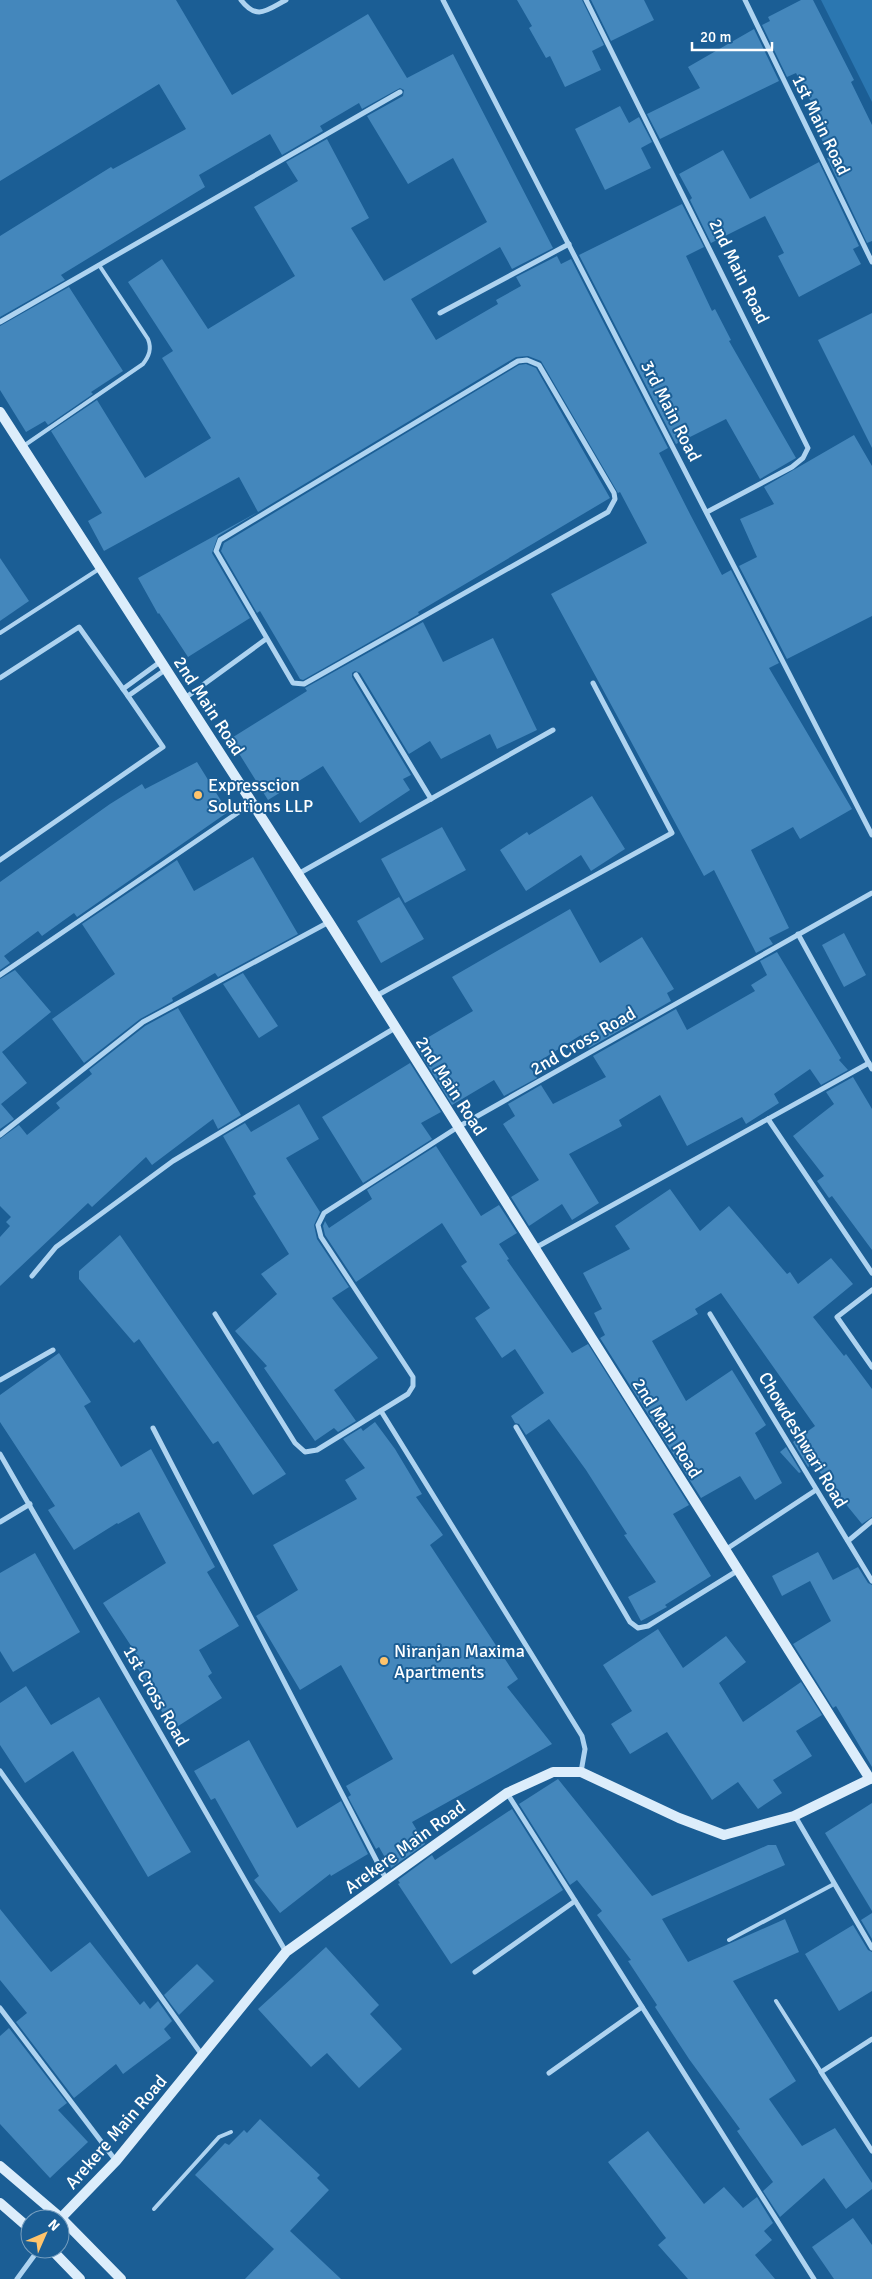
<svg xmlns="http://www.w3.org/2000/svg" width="872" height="2279" font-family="Signika,sans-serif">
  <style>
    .green { fill: #2b77b1 }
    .building { fill: #4487bc }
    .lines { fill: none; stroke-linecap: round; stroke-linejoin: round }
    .lane { stroke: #aed3f0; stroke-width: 4 }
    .street { stroke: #aed3f0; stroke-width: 5 }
    .secondary { stroke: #dcedfb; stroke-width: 10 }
    .poi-dot { fill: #ffc46c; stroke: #1b5e95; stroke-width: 2 }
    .labels { text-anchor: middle; stroke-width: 4; stroke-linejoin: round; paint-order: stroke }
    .street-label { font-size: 18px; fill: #fff; stroke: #1b5e95 }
    .poi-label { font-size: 18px; fill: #fff; stroke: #1b5e95; text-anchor: start }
  </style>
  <rect width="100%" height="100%" fill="#1b5e95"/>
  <!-- green -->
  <path class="green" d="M821,0H872V102Z"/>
  <!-- building -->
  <g class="building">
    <path d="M0,0H176L232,95L368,14L407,78L453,54L553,248L512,269L500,247L411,299L436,340L498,304L496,300L521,286L516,277L557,256L561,264L571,259L668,448L659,453L691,516L722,575L731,570L779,663L769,668L852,809L800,839L793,827L751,850L789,928L769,938L773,944L756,953L714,870L704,876L551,594L647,543L620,492L618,493L541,361L528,356L516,357L218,536L212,553L250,618L188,657L159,613L158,614L138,578L258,512L239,477L104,551L88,521L102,513L51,431L97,400L145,478L211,438L162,358L173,351L128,282L162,259L208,329L295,276L254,207L298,181L286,162L327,139L369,218L351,228L384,281L487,222L453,158L408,184L367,116L403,96L404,90L400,88L362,109L359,103L320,126L323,131L282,155L270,134L199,175L205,187L61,275L65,280L0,317V236L111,167L113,169L186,129L159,84L0,181Z"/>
    <path d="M517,0H582L604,45L592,51L601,70L565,87L550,56L546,58L529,28L532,26Z"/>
    <path d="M591,0H644L654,20L611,41Z"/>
    <path d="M801,0H813L854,80L851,82L872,125V241L867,243L827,158L830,157L805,105L811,102L796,73L787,77L762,25L770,21L768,17Z"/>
    <path d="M754,29L779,81L660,139L647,114L700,88L688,67Z"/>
    <path d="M620,106L629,123L639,117L652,142L641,148L651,168L605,190L575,129Z"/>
    <path d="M723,150L750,199L819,162L859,246L853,249L861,264L799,297L778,256L784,253L765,216L711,243L690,200L692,198L679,174Z"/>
    <path d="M682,204L704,247L686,256L712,311L715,309L731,340L729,341L796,458L760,479L726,419L676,444L579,255Z"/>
    <path d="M69,287L123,371L91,392L93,394L48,425L45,421L26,432L0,390V326Z"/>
    <path d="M872,313V448L818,340Z"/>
    <path d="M526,364L536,368L610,498L418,612L419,614L303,680L300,679L260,611L257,613L221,551L224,543L519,365Z"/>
    <path d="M854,435L872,466V616L787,659L739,566L757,557L740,519L774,504L764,487Z"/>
    <path d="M0,558L29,601L0,621Z"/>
    <path d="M423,622L443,662L493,638L537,730L497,749L490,734L441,759L430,741L409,754L360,673L355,671L352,673V677L411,775L403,779L410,790L360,823L323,766L268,800L230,739L307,691L305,688Z"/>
    <path d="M197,762L228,812L77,917L74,913L42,936L38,931L4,956L10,963L0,970V882L110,804L142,784L145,789Z"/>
    <path d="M592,796L625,849L591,871L581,855L526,891L500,850L527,832L529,835Z"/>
    <path d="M442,827L466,870L405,903L381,859Z"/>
    <path d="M253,857L298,934L218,977L215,973L172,998L173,1001L140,1019L84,1063L52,1019L115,974L82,924L177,860L194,891Z"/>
    <path d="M399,897L424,939L381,963L357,921Z"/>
    <path d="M570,909L600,963L642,937L674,989L667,993L671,1001L589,1048L581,1035L530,1067L537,1078L504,1096L494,1080L452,1105L415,1045L473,1011L452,977Z"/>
    <path d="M844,933L866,975L844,987L822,945Z"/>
    <path d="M777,952L841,1058L839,1060L848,1070L821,1085L810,1069L774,1094L779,1103L746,1124L742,1117L687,1146L660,1095L619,1120L622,1126L569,1154L599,1203L572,1220L562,1204L529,1226L511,1197L539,1180L503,1124L515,1116L508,1104L541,1085L553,1104L606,1077L593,1056L676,1009L687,1030L755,991L751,985L767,975L760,961Z"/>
    <path d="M15,970L51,1012L2,1052L27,1083L1,1104L14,1119L0,1129V979Z"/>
    <path d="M243,973L278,1026L259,1038L223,984Z"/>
    <path d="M178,1008L241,1115L218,1129L213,1119L152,1165L146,1157L92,1207L88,1203L0,1286V1237L10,1226L6,1222L11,1217L0,1206V1139L19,1125L27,1135L60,1108L56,1103L92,1074L89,1070L145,1026Z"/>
    <path d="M410,1063L441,1112L421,1123L432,1139L363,1183L322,1117Z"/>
    <path d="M853,1077L872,1109V1250L832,1196L829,1198L817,1181L824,1176L793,1136L834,1104L826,1092Z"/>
    <path d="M299,1104L319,1139L286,1158L320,1212L314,1225L317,1239L349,1287L332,1298L378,1358L334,1390L356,1421L338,1432L334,1428L315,1441L264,1368L267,1366L235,1331L277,1294L261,1274L289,1254L253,1196L256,1194L223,1136L245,1123L251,1132Z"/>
    <path d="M436,1146L481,1216L499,1205L517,1233L499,1244L509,1259L507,1260L572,1353L588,1344L689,1505L673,1514L711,1576L665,1605L667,1607L641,1621L628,1597L656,1582L624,1535L627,1534L586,1470L549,1419L526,1435L519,1424L515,1423L511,1416L544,1393L515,1349L502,1358L475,1318L490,1308L461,1266L467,1262L442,1223L356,1282L325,1235L323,1226L325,1221L329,1228L372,1199L367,1190Z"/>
    <path d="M670,1189L700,1231L729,1206L787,1274L790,1272L798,1284L831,1258L853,1284L813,1317L844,1356L846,1354L872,1389V1517L862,1524L813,1464L808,1467L793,1442L815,1426L721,1293L695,1309L698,1314L652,1341L686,1401L732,1370L766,1425L755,1433L782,1483L755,1500L740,1476L701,1498L600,1338L605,1335L594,1313L602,1309L583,1273L630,1249L615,1226Z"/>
    <path d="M120,1235L286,1474L253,1495L218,1441L213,1444L139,1339L134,1343L79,1279V1271Z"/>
    <path d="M59,1353L91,1402L84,1406L121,1467L151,1449L215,1567L207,1572L239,1626L199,1650L212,1673L208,1676L222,1698L172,1730L132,1658L137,1655L103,1603L166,1563L139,1512L118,1524L117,1523L74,1550L48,1510L55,1506L0,1422V1395Z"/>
    <path d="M375,1422L395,1449L422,1494L416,1497L443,1535L430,1545L518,1679L507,1687L552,1744L412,1822L425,1844L391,1868L379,1847L376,1849L348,1797L351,1795L346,1786L393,1759L341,1665L300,1690L256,1616L298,1590L273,1545L357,1499L345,1480L365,1468L343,1439L361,1428L363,1431Z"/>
    <path d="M786,1447L801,1472L799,1473L780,1452Z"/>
    <path d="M818,1552L833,1580L858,1567L868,1583L872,1585V1767L836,1706L833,1708L793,1644L831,1621L810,1581L782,1596L772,1576Z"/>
    <path d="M35,1553L80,1632L13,1672L0,1651V1573Z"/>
    <path d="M658,1629L683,1668L726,1636L746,1662L719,1683L743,1722L801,1682L822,1715L796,1731L812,1756L773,1780L782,1793L758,1809L738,1782L712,1800L667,1732L630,1754L611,1724L632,1711L603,1665Z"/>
    <path d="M26,1686L51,1725L99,1697L191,1852L148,1877L73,1751L25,1783L0,1745V1703Z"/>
    <path d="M249,1740L297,1828L341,1801L368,1854L331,1876L330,1874L280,1913L254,1880L259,1876L215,1798L211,1800L194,1771Z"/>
    <path d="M558,1779L652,1896L768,1845H776L785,1865L662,1919L688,1962L785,1919L799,1952L733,1981L796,2081L769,2099L802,2146L835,2128L872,2183V2189L846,2209L824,2178L780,2217L763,2191L773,2182L737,2131L740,2129L689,2059L655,2007L657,2005L628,1961L631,1960L597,1915L602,1911L577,1880L570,1885L519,1804Z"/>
    <path d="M872,1803V1911L825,1833Z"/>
    <path d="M512,1809L563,1890L451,1964L398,1884L400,1883L398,1880L432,1855L435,1860Z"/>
    <path d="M0,1909L51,1972L90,1942L140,2005L144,2001L150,2009L158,2001L172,2021L164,2029L171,2038L123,2074L116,2064L74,2098L16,2022L27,2013L0,1980Z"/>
    <path d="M872,1913V1939L861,1920Z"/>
    <path d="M853,1925L868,1950L872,1952V1991L839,2011L805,1954Z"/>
    <path d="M326,1947L379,2005L370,2014L402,2049L359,2088L327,2053L311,2067L258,2009Z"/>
    <path d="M197,1964L214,1981L179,2015L164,1995Z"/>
    <path d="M9,2028L67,2103L58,2110L88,2142L50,2178L0,2124V2036Z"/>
    <path d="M260,2119L320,2175L317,2178L329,2190L290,2231L341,2279H245L274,2249L195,2175L225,2143L229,2145L244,2130L247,2133Z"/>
    <path d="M648,2131L704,2204L724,2187L743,2208L757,2197L773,2223L764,2231L772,2240L755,2255L775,2279H688L658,2245L666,2238L608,2162Z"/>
    <path d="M853,2218L872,2245V2279H834L812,2247Z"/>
  </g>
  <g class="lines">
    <!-- lane -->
    <g class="lane">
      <path d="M22,447L143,364C149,356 152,349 148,339L99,265"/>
      <path d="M0,633L99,569"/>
      <path d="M729,1940L834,1884"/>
      <path d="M776,2001L821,2072"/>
      <path d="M154,2209L219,2137L231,2132"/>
    </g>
    <!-- street -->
    <g class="street">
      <path d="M241,0C257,21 267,10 286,0"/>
      <path d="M443,0L872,835"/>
      <path d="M586,0L808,448L803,458L792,467L707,512"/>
      <path d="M745,0L872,262"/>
      <path d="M440,313L569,244"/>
      <path d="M0,322L400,92"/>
      <path d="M527,360L539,365L614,493L615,499L608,512L304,684L293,683L216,551L220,540L518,361Z"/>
      <path d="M356,675L431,799"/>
      <path d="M0,678L79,627L128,696"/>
      <path d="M123,689L160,662"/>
      <path d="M185,698L266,639"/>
      <path d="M0,860L163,747L128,696L165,670"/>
      <path d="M298,874L553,730"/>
      <path d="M798,934L872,1069"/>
      <path d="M0,975L252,803"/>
      <path d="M376,996L672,833L593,683"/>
      <path d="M768,1119L872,1273"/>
      <path d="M0,1135L143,1022L329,922"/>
      <path d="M535,1248L869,1063"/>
      <path d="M32,1276L56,1247L173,1161L395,1028"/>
      <path d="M872,1290L837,1317L872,1367"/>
      <path d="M215,1314L295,1443L305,1452L317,1450L408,1394L413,1386V1377L321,1237L318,1225L324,1213L458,1127L872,893"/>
      <path d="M710,1314L872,1581"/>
      <path d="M0,1380L53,1350"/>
      <path d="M381,1411L582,1736L585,1749L581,1772"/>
      <path d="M516,1427L630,1622L638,1628L648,1626L737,1571"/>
      <path d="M153,1428L386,1879"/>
      <path d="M0,1454L286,1952"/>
      <path d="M0,1522L30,1504"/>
      <path d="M848,1541L872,1521"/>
      <path d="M725,1550L816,1490"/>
      <path d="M0,1771L202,2055"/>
      <path d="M507,1793L814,2279"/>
      <path d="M795,1816L872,1948"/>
      <path d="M475,1972L575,1901"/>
      <path d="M0,2008L116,2161"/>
      <path d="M872,2039L821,2072L872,2151"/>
      <path d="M549,2073L642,2007"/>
      <path d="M17,2279L39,2249"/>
    </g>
    <!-- secondary -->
    <g class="secondary">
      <path d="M0,412L329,922L870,1779"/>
      <path d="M0,2166L61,2218L121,2279"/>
      <path d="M0,2203L30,2229"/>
      <path d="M60,2219L116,2161L286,1952L507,1793L553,1772H581L679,1818L724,1835L794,1816L872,1778"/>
      <path d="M51,2249L80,2279"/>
    </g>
  </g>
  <!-- markers -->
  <g class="poi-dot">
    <circle cx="198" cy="795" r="5"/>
    <circle cx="384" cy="1661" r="5"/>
  </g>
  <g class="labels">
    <!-- street labels -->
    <g class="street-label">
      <text transform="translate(821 125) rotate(64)" y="6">1st Main Road</text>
      <text transform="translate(739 271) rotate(64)" y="6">2nd Main Road</text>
      <text transform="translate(671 411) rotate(63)" y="6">3rd Main Road</text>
      <text transform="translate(209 706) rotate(57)" y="6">2nd Main Road</text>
      <text transform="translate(583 1041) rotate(-30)" y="6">2nd Cross Road</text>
      <text transform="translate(451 1086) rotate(57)" y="6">2nd Main Road</text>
      <text transform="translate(667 1428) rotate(58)" y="6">2nd Main Road</text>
      <text transform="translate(803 1440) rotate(59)" y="6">Chowdeshwari Road</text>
      <text transform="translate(156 1696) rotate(60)" y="6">1st Cross Road</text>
      <text transform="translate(405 1847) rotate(-36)" y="6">Arekere Main Road</text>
      <text transform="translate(116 2132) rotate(-49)" y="6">Arekere Main Road</text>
    </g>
    <!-- poi labels -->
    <g class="poi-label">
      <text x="208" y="791">Expresscion<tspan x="208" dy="21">Solutions LLP</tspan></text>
      <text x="394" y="1657">Niranjan Maxima<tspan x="394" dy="21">Apartments</tspan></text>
    </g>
  </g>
  <!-- north arrow -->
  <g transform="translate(45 2234) rotate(45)"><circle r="24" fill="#1b5e95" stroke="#769ebf"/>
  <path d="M0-4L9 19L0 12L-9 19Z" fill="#ffc46c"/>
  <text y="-8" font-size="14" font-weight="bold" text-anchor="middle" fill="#ffffff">N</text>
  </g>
  <!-- scale -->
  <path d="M692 42v8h80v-8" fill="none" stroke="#ffffff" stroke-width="2.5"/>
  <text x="700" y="42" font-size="15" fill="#ffffff" stroke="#1b5e95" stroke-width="4" paint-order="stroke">20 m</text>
</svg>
